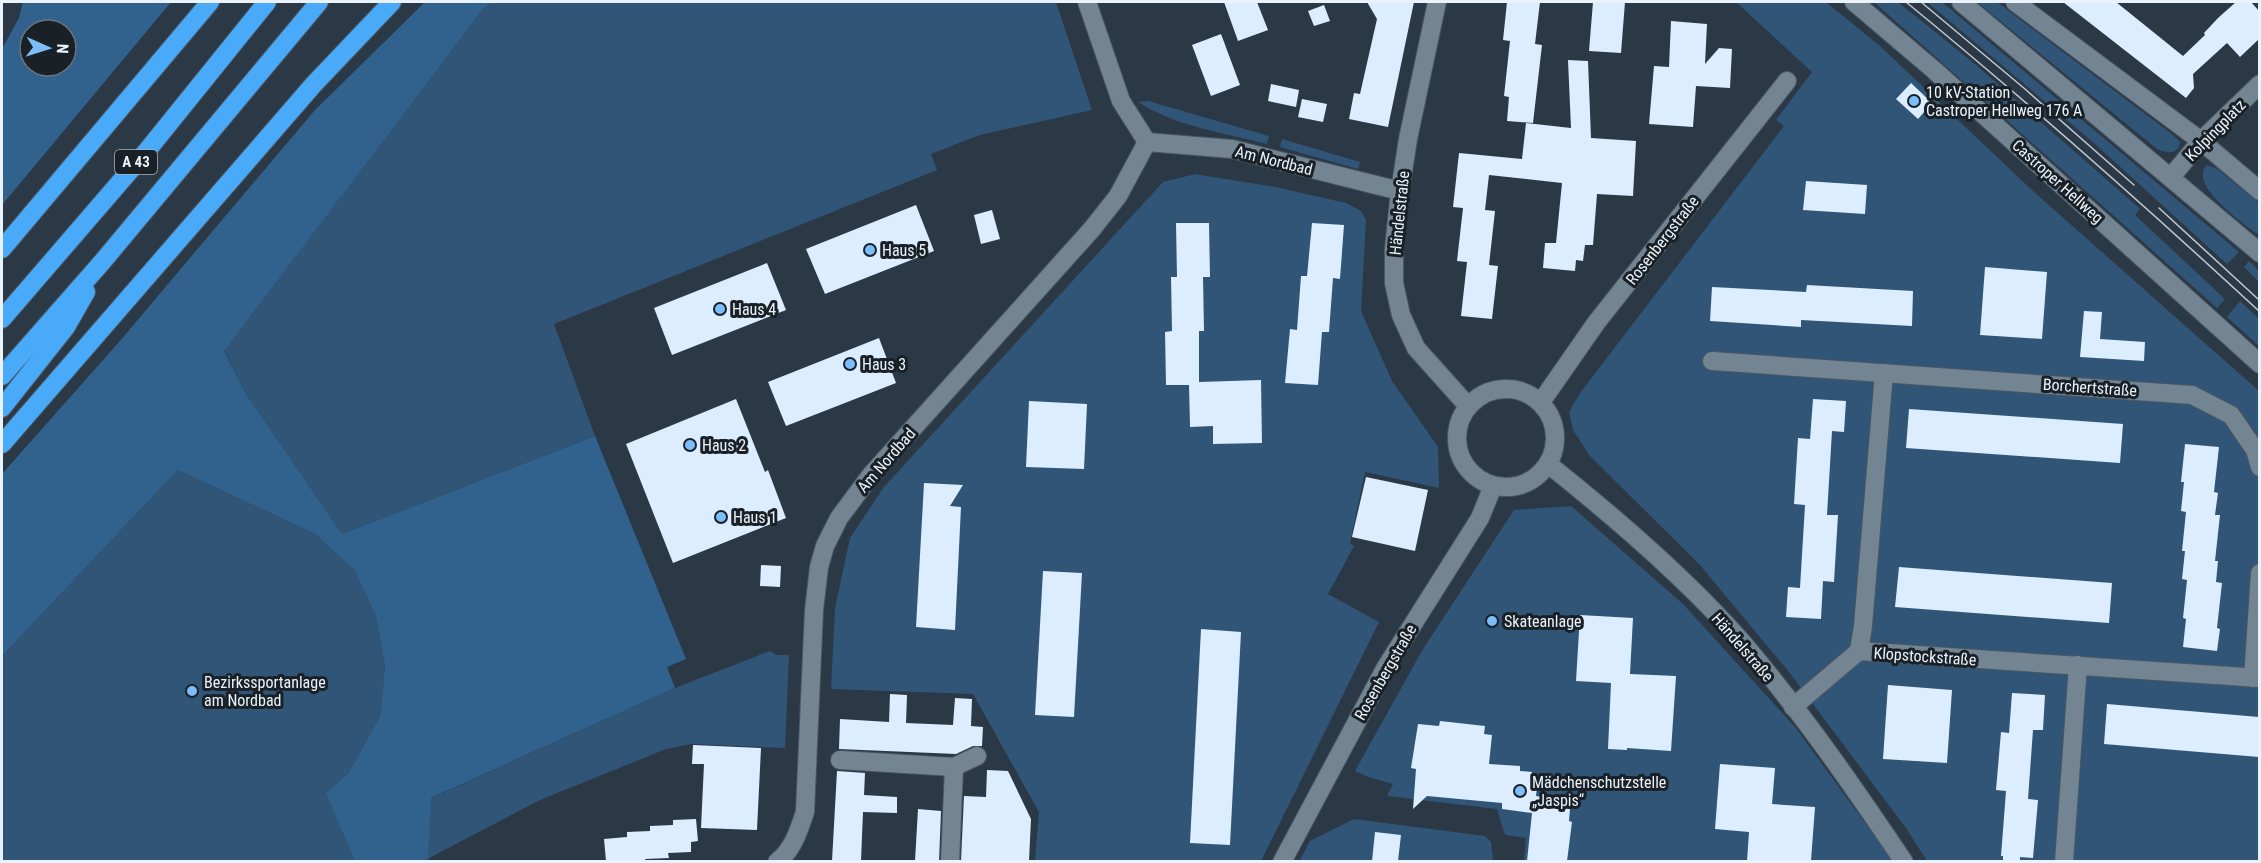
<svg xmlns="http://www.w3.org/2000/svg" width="2261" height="863" font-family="'Roboto Condensed',sans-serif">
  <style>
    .green { fill: #305576 }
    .forest { fill: #30628d; fill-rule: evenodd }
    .building { fill: #dbedfe }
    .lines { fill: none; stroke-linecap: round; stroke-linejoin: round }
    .street-casing { stroke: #4b5762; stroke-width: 20 }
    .secondary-casing { stroke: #4b5762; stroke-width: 20 }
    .highway-casing { stroke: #4b5762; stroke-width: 20 }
    .street { stroke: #738493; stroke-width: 18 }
    .secondary { stroke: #738493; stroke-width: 18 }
    .highway { stroke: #49aaf9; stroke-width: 18 }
    .tram { stroke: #c0cad5; stroke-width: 1.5 }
    .poi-dot { fill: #7cbef9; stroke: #192026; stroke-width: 2 }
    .labels { text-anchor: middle; stroke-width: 6; stroke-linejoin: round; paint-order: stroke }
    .shield { fill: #192026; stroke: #abb4bc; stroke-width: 1.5 }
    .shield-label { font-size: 15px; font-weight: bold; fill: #eaf3fc }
    .poi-label { font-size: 16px; fill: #eaf3fc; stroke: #192026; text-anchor: start }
    .street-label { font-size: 16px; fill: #eaf3fc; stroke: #192026 }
  </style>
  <rect width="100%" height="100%" fill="#2b3947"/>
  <!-- green -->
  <g class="green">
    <path d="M493,2H1056L1092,110L980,135L931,154L937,170L554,324L595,436L342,534L245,392L224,350L483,9Z"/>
    <path d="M1736,2H1826L1881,47L2034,192L2259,391V861H1927L1906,828L1789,672L1700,565L1590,456L1573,430L1569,412L1580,393L1784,126L1776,120L1812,72Z"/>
    <path d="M1874,2H1898L1976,65L2140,209L2135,215L2225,299L2217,308Z"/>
    <path d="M1927,2H1942L2239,252L2227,264L2094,143Z"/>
    <path d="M1977,2H1997L2173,135L2180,142C2178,156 2166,153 2157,149Z"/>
    <path d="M1148,101L1269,136L1267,144C1224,133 1175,126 1138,102Z"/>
    <path d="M1282,139L1360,162L1358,169L1280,147Z"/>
    <path d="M2207,165L2217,169L2259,203V231L2257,234C2243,223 2187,184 2207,165Z"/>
    <path d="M1195,174L1275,187L1346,203L1361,211L1366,220L1361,311L1392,381L1438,447L1439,488L1365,472L1350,543L1354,546L1328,594L1379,622L1261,861H1035L1039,812L973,694L831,689L835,608L850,538L884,487L1163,182Z"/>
    <path d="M2249,261L2259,271V282L2244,267Z"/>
    <path d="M2240,301L2259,319V346L2227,317Z"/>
    <path d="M178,470L315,534L355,571L376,617L385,666L380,716L349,772L326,793L432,798L675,688L770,651L776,655H789L785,748L691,744L666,749L540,800L429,858V861L2,862V656Z"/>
    <path d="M1571,506L1683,604L1795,727L1893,861H1524L1526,838L1505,835L1497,809L1387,796L1393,784L1368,777L1355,771L1423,649L1514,510Z"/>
    <path d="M1354,819L1485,836L1491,842L1493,860L1514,861L1299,862L1310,841Z"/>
  </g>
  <!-- forest -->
  <g class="forest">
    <path d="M23,2H171L2,205V49L19,18ZM30,30H66V66H30Z"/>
    <path d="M425,2H493L483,9L224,351L245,392L342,534L595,436L686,659L667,667L675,688L431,798L428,858L417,862L355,861L326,793L349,772L380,716L385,666L376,617L355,571L315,534L178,470L2,656V474L119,342L315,110Z"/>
  </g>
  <!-- building -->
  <g class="building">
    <path d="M1224,2H1257L1268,30L1238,41Z"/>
    <path d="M1367,2H1414L1388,127L1349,119L1354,93L1360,94L1377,19Z"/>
    <path d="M1507,2H1540L1535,44L1542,45L1533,123L1507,121L1509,97L1504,96L1510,41L1503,40Z"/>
    <path d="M1593,2H1625L1621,53L1589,51Z"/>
    <path d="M2063,2H2116L2183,56L2205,35L2204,33L2218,18L2236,2H2251L2259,11V39L2240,57L2227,43L2193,74L2194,88L2186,98Z"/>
    <path d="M1324,5L1330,21L1314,26L1308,11Z"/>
    <path d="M1671,21L1707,24L1705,64L1719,48L1732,49L1730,88L1696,86L1693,127L1649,124L1654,66L1669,67Z"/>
    <path d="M1221,34L1240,85L1211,96L1192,45Z"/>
    <path d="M1568,60L1588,61L1591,138L1636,141L1633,196L1597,194L1593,245H1585L1583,261L1576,260L1575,271L1543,268L1545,243H1556L1562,183L1489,175L1485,210L1495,211L1489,265L1498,266L1492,319L1461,316L1467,262L1457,261L1463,208L1453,207L1459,153L1522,159L1526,123L1571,128Z"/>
    <path d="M1911,83L1932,103L1918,119L1896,99Z"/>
    <path d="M1271,84L1299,90L1296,107L1268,101Z"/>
    <path d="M1302,99L1327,104L1323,122L1298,117Z"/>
    <path d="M1806,181L1867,185L1865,214L1803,210Z"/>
    <path d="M916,205L934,251L825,294L806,249Z"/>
    <path d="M992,210L1000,239L981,244L974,215Z"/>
    <path d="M1176,223H1209L1210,277H1203L1204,331H1199V382L1261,380L1262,443L1213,444V426L1190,427L1189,385H1166L1165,332L1172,331L1171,277H1177Z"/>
    <path d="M1312,223L1344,225L1340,279L1333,278L1329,332H1322L1318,385L1285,383L1290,329L1297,330L1301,276H1307Z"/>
    <path d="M767,263L786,310L672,355L654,308Z"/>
    <path d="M1985,267L2047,272L2042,339L1980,335Z"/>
    <path d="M1807,285L1913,291L1912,326L1801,320V327L1710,321L1712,287L1806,292Z"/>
    <path d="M2084,311L2102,312L2100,339L2145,342L2144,361L2080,357Z"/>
    <path d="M879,338L896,383L786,426L768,382Z"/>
    <path d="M736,399L765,472L768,470L786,518L673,563L626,444Z"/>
    <path d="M1813,399L1846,401L1844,432L1832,431L1827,515H1838L1834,582L1823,581L1821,619L1786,617L1788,587L1800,588L1805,505L1794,504L1798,438L1810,439Z"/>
    <path d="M1029,401L1087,404L1084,469L1026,467Z"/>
    <path d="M1909,409L2123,424L2120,463L1906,448Z"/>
    <path d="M2185,444L2219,447L2214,492L2218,493L2215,515H2220L2215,561H2218L2216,582L2222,583L2217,628L2220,629L2217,651L2183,647L2186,619L2183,618L2187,580L2182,579L2185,551H2182L2186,512L2181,511L2184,482H2181Z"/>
    <path d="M1366,477L1428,490L1415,551L1352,537Z"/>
    <path d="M924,483L963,485L950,506L961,507L955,630L916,627Z"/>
    <path d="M761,565L781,566L780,587L760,586Z"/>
    <path d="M1899,567L2112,583L2109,623L1895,607Z"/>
    <path d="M1043,571L1082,573L1074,717L1035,715Z"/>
    <path d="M1580,615L1633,618L1630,674L1676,676L1671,751L1627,748V750L1608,749L1611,683L1576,681Z"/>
    <path d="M1201,629L1241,632L1230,845L1190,843Z"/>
    <path d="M1888,685L1952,690L1947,763L1883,759Z"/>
    <path d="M2012,693L2045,695L2043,730H2033L2028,799L2038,800L2033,858L2020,857V861H2003V856H2001L2006,791L1996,790L2001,732L2009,733Z"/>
    <path d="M890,694L907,695L906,723L953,725L955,698L972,699L971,726L983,727L982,746H973L956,754L839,749L840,719L889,722Z"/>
    <path d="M2107,704L2259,717V757L2104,744Z"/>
    <path d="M1440,721L1485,726L1484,734L1492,735L1489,764L1520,766V771L1532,772L1531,786H1537L1536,796L1550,798L1549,802L1559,803L1558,807L1570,809L1569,821L1572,822L1567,861H1527L1532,813L1502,809V803L1427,796L1413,809L1416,769L1411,768L1418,724L1439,726Z"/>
    <path d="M693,745L761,748L757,830L701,828L704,764H692Z"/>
    <path d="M1720,764L1775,768L1772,804L1815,807L1811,861H1747L1749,832L1715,829Z"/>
    <path d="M987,770L1008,771L1031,819L1029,861H961L964,796L986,797Z"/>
    <path d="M837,771L865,773L864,795L897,797V813L863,812L861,861H832Z"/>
    <path d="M918,809L941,811L939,861H915Z"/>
    <path d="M696,819L698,841L691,842V852L668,853L669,858L645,859L646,861H606L604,839L627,837V832L650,831V826L673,825V820Z"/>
    <path d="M1375,832L1401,835L1398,861H1372Z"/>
  </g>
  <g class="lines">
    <!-- street casing -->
    <g class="street-casing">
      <g id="street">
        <path d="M1087,2L1121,101L1147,142"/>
        <path d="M2015,2L2201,141L2260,191"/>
        <path d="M1147,142L1232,149L1400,191"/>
        <path d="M2171,177L2201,141L2260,84"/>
        <path d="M1712,361L2192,395L2231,415L2255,450L2260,467"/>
        <path d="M1541,402L1596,323L1787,81"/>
        <path d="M1548,464C1616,518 1685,577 1742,642C1801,711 1853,786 1904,862"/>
        <path d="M1859,651L1863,626L1884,373"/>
        <path d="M2253,678L2260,573"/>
        <path d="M1793,707L1859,651L2260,678"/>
        <path d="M840,760L954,767L950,862"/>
        <path d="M954,767L977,756"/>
        <path d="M777,862C793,850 799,830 805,812L814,610L819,567L825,546L839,518L871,475L1092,229L1118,196L1147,142"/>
        <path d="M2064,862L2078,665"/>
      </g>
    </g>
    <!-- secondary casing -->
    <g class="secondary-casing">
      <g id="secondary">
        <path d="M1437,2L1408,139L1400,191L1394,249V283L1401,315L1416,348L1467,405"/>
        <path d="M1854,2L1934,70L2260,364"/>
        <path d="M1961,2L2260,253"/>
        <circle cx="1506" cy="438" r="49"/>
        <path d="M1282,862L1386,667L1480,518L1493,486"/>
      </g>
    </g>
    <!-- highway casing -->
    <g class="highway-casing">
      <g id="highway">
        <path d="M2,249L210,2"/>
        <path d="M2,319L146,152L267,2"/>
        <path d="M2,376L103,261L319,2"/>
        <path d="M2,408L66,327L86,292"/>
        <path d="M2,444L314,84L392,2"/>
      </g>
    </g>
    <!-- street -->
    <use href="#street" class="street"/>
    <!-- secondary -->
    <use href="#secondary" class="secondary"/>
    <!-- highway -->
    <use href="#highway" class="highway"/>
    <!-- tram -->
    <g class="tram">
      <path d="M1906,2C2027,101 2144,205 2260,312"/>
      <path d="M1921,2L2025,89L2134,185"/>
      <path d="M2159,208L2258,299"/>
    </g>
  </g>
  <!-- markers -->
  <g class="poi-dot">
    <circle cx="1914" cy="101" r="6"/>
    <circle cx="870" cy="250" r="6"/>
    <circle cx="720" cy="309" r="6"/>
    <circle cx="850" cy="364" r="6"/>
    <circle cx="690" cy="445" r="6"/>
    <circle cx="721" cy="517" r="6"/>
    <circle cx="1492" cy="621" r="6"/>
    <circle cx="192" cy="691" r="6"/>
    <circle cx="1520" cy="791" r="6"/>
  </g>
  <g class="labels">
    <!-- shield labels -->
    <rect class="shield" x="115" y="150" width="42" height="24" rx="4.5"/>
    <g class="shield-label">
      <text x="136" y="167">A 43</text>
    </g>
    <!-- poi labels -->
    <g class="poi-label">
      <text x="1926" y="98">10 kV-Station<tspan x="1926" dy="18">Castroper Hellweg 176 A</tspan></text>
      <text x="882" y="256">Haus 5</text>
      <text x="732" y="315">Haus 4</text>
      <text x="862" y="370">Haus 3</text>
      <text x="702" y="451">Haus 2</text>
      <text x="733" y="523">Haus 1</text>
      <text x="1504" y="627">Skateanlage</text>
      <text x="204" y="688">Bezirkssportanlage<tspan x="204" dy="18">am Nordbad</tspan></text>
      <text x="1532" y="788">Mädchenschutzstelle<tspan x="1532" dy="18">„Jaspis“</tspan></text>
    </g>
    <!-- street labels -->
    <g class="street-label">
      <text transform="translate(2215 130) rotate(-46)" y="6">Kolpingplatz</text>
      <text transform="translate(1274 160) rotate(14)" y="6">Am Nordbad</text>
      <text transform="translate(2058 181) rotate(42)" y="6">Castroper Hellweg</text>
      <text transform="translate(1399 213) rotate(-84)" y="6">Händelstraße</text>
      <text transform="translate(1662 240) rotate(-52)" y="6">Rosenbergstraße</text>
      <text transform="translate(2090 387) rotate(4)" y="6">Borchertstraße</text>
      <text transform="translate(886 460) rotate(-49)" y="6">Am Nordbad</text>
      <text transform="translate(1743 647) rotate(49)" y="6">Händelstraße</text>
      <text transform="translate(1925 656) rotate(4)" y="6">Klopstockstraße</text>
      <text transform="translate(1385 672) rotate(-60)" y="6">Rosenbergstraße</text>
    </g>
  </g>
  <!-- border -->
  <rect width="2261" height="863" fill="none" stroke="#eaf3fc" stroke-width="6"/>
  <!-- north arrow -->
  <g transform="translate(48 48) rotate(93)"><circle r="28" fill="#192026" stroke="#6d747c" stroke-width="1.5"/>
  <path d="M0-4.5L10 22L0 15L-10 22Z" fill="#7cbef9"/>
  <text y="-9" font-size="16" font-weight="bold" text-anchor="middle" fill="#eaf3fc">N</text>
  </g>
</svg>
